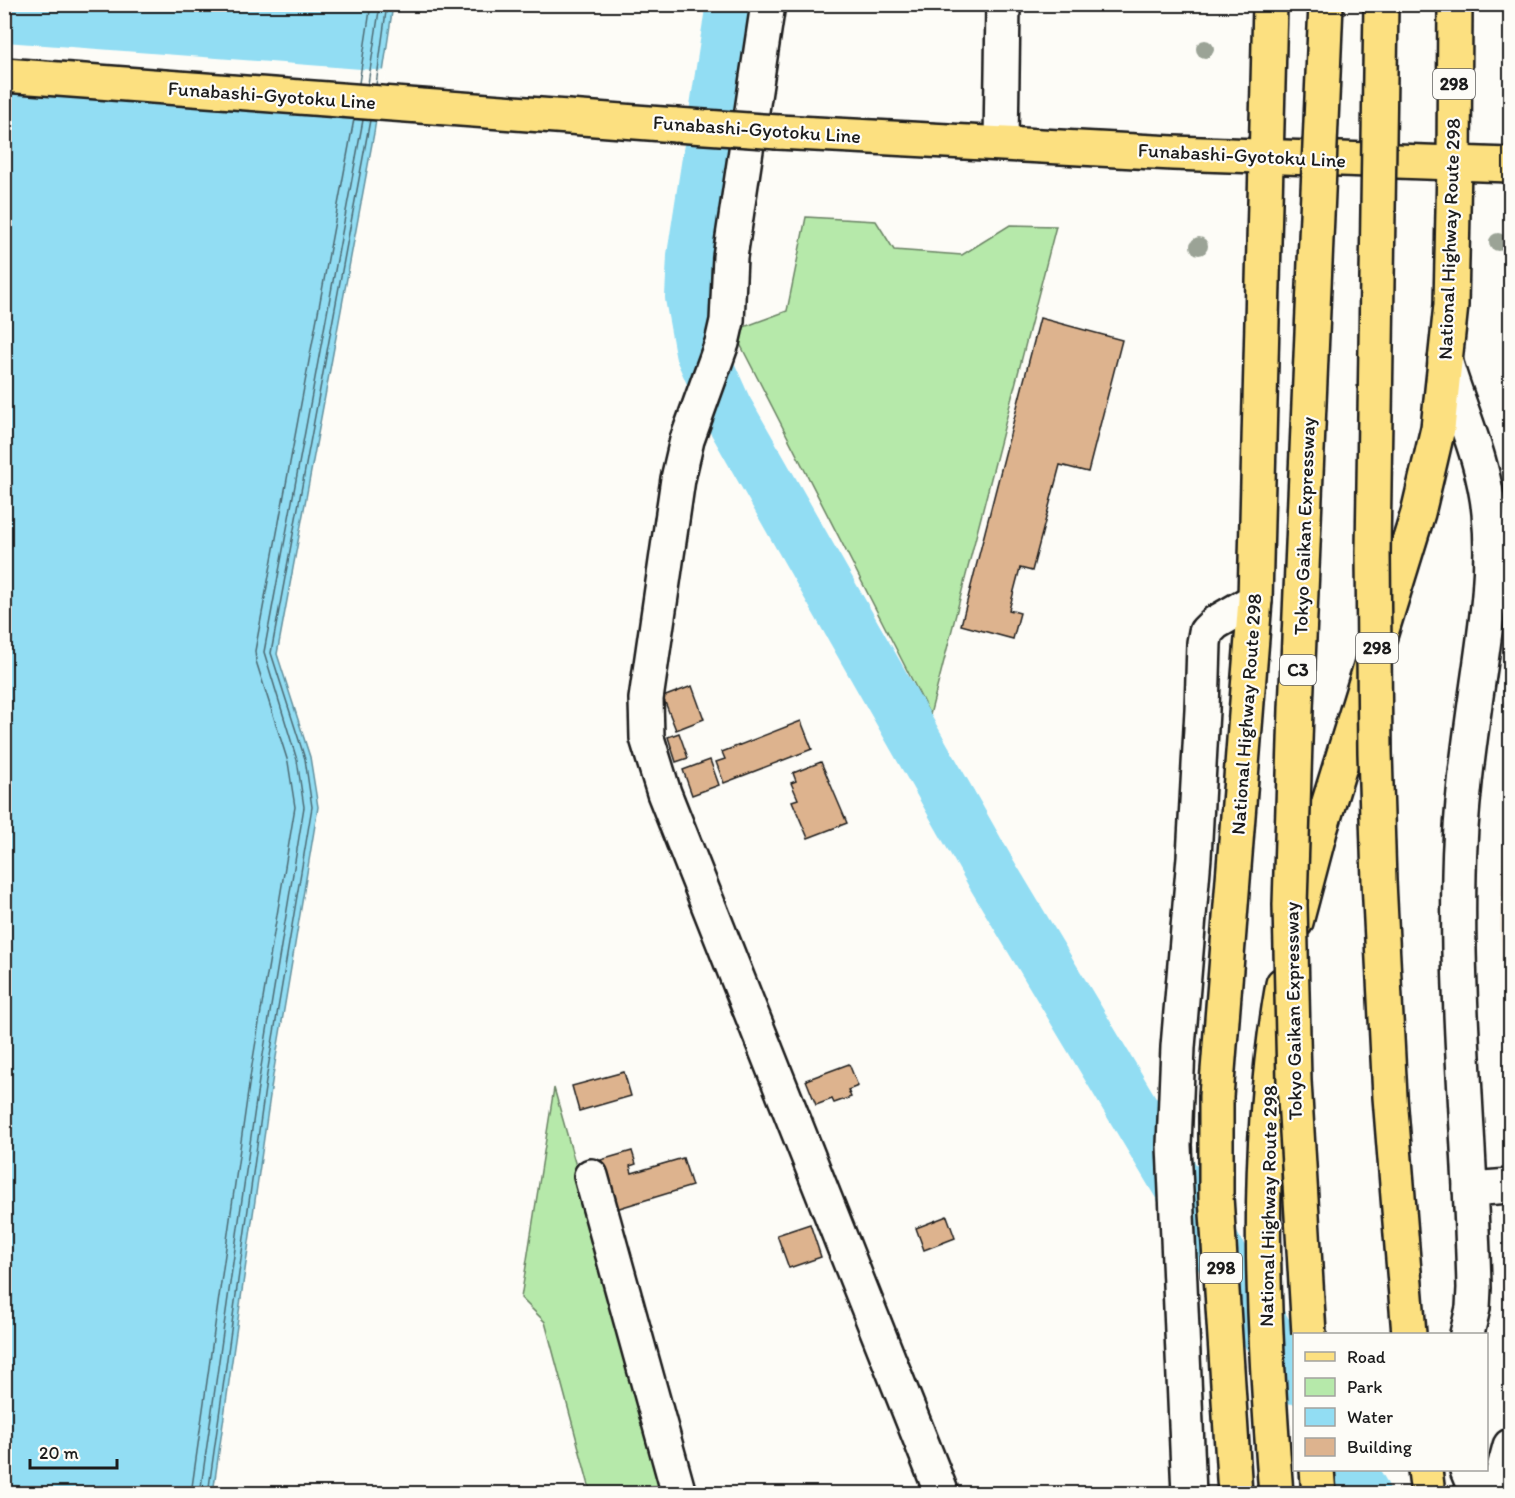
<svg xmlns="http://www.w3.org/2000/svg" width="1515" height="1498" font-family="Itim,sans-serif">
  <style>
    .built { fill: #f3e6d8 }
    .green { fill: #b6e9aa; stroke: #698263; stroke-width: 1.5 }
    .water { fill: #92ddf3; stroke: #63909d; stroke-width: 1.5 }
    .pier { fill: #fdfcf7 }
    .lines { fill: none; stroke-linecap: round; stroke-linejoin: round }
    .shore { stroke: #4b6972; stroke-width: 1.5 }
    .river { stroke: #92ddf3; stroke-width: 52 }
    .building { fill: #ddb38e; stroke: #1c1c1c; stroke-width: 1.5 }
    .minor-casing { stroke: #1c1c1c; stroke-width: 38 }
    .major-casing { stroke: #1c1c1c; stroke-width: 38 }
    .highway-casing { stroke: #1c1c1c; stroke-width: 38 }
    .minor { stroke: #fdfcf7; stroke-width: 33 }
    .major { stroke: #fce080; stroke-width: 33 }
    .highway { stroke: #fce080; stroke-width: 33 }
    .major-bridge-casing { stroke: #1c1c1c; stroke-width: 38; stroke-linecap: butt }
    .highway-bridge-casing { stroke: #1c1c1c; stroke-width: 38; stroke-linecap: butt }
    .major-bridge { stroke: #fce080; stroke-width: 33 }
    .highway-bridge { stroke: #fce080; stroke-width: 33 }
    .tree { fill: #9ba396 }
    .labels { text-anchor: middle; stroke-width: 4.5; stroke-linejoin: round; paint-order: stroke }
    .shield { fill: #fdfcf7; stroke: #605f5e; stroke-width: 1.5 }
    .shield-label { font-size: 18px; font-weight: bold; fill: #1c1c1c }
    .street-label { font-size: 20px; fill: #1c1c1c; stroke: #fdfcf7 }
  </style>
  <rect width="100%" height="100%" fill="#fdfcf7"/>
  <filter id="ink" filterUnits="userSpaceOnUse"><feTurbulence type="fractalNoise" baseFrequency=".0167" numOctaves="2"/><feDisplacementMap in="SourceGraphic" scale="12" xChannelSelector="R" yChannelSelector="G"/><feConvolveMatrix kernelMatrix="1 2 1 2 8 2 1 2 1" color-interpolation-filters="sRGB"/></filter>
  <g filter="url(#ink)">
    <!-- built -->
    <path class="built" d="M1510,758V1151L1500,925L1503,841Z"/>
    <!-- green -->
    <g class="green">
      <path d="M806,217L876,221L894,250L962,255L1010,225L1056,226L930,715L738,340L741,328L787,311Z"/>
      <path d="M554,1088L668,1493H591L545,1322L521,1298Z"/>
    </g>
    <!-- water -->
    <path class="water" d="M5,5H393L374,133L277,654L310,757L318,807L273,1075L213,1493L5,1494Z"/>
    <!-- pier -->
    <path class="pier" d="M5,42L387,71L380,117L4,90Z"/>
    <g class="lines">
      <!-- shore -->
      <g class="shore">
        <path d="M359,83L371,4"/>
        <path d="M368,84L380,4"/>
        <path d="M376,85L387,4"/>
        <path d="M191,1494L251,1071L295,807L288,762L256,661L255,651L354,119"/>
        <path d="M200,1494L260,1073L304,807L297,760L264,652L363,120"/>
        <path d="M208,1494L267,1074L312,807L305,759L271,653L370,120"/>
      </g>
      <!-- river -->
      <g class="river">
        <path d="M732,4L693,256L691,297L701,352L726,408L991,873L1294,1378"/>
        <path d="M1350,1470L1364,1494"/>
      </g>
    </g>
    <!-- building -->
    <g class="building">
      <path d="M1040,318L1122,340L1088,472L1060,465L1032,571L1020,568L1009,610L1020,613L1013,639L961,625Z"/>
      <path d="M692,686L704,719L676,730L663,697Z"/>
      <path d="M801,721L812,749L724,783L716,762L725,759L722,752Z"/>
      <path d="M679,733L688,758L676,762L668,737Z"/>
      <path d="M710,760L719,785L692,795L683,770Z"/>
      <path d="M821,762L847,823L808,838L792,801L798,799L791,783L796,781L793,773Z"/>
      <path d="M849,1064L858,1086L848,1090L851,1097L834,1103L832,1099L816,1105L806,1080Z"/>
      <path d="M624,1072L631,1096L579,1111L572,1086Z"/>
      <path d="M632,1151L636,1164L630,1166L632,1173L683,1158L692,1186L616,1209L601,1160Z"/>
      <path d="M947,1216L955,1238L924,1250L916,1228Z"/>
      <path d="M810,1224L821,1257L789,1268L777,1235Z"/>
    </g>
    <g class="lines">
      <!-- minor casing -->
      <g class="minor-casing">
        <g id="minor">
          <path d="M768,4L730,257L727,321L722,343L687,440L678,479L646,699L647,738L664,793L942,1494"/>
          <path d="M1001,143L1003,4"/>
          <path d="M1445,360C1460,411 1484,460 1489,513C1495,570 1486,626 1478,682C1469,746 1460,809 1459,874C1456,1012 1471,1150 1474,1288L1473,1308L1467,1334"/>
          <path d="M591,1176L679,1494"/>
          <path d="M1470,1189L1510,1186"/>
          <path d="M1467,1470L1477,1494"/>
          <path d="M1189,1494L1174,1145L1178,1047L1194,857L1202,710L1204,643L1206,632L1215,623L1255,600"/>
          <path d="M1497,1494L1510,1446"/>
        </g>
      </g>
      <!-- major casing -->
      <g class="major-casing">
        <g id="major">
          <path d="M4,75L676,125"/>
          <path d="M778,132L1173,153L1510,165"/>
        </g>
      </g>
      <!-- highway casing -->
      <g class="highway-casing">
        <g id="highway">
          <path d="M1296,922L1320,831L1418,513L1438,428L1451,305L1454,164L1455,4"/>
          <path d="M1317,1470L1319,1494"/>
          <path d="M1425,1470L1428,1494"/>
          <path d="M1235,1494L1216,1197V1096L1255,600L1270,4"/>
          <path d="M1276,1494C1263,1324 1253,1152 1283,984"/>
        </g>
      </g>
      <!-- minor -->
      <use href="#minor" class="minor"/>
      <!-- major -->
      <use href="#major" class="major"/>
      <!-- highway -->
      <use href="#highway" class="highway"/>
      <!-- major-bridge casing -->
      <g class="major-bridge-casing">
        <path id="major-bridge" d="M676,125L778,132"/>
      </g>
      <!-- highway-bridge casing -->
      <g class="highway-bridge-casing">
        <g id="highway-bridge">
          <path d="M1381,4L1373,553L1375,752L1379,881L1390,1097L1409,1334"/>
          <path d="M1309,1334L1294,1081L1290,905L1296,709L1326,4"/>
        </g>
      </g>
      <!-- major-bridge -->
      <use href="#major-bridge" class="major-bridge"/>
      <!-- highway-bridge -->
      <use href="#highway-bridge" class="highway-bridge"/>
    </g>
    <!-- trees -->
    <g class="tree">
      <circle cx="1205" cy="49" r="9"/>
      <circle cx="1498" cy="242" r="9"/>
      <circle cx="1199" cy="246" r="9"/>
    </g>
  </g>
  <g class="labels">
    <!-- shield labels -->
    <g class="shield">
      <rect x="1433" y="69" width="42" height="30" rx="4.5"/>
      <rect x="1356" y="633" width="42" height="30" rx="4.5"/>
      <rect x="1280" y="655" width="36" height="30" rx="4.5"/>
      <rect x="1200" y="1253" width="42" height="30" rx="4.5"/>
    </g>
    <g class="shield-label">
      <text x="1454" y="90">298</text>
      <text x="1377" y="654">298</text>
      <text x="1298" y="676">C3</text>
      <text x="1221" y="1274">298</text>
    </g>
    <!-- street labels -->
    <g class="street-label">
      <text transform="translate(272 95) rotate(4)" y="7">Funabashi-Gyotoku Line</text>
      <text transform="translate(757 129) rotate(4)" y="7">Funabashi-Gyotoku Line</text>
      <text transform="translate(1242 155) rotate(3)" y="7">Funabashi-Gyotoku Line</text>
      <text transform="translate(1449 239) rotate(-88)" y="7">National Highway Route 298</text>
      <text transform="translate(1304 526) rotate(-88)" y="7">Tokyo Gaikan Expressway</text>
      <text transform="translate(1246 714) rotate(-86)" y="7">National Highway Route 298</text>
      <text transform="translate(1293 1011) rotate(-91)" y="7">Tokyo Gaikan Expressway</text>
      <text transform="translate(1268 1206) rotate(-89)" y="7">National Highway Route 298</text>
    </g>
  </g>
  <!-- margin -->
  <rect width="1515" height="1498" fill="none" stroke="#fdfcf7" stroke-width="24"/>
  <rect x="12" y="12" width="1491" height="1474" fill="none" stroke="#1c1c1c" stroke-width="2" filter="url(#ink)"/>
  <!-- legend -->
  <rect x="1293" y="1333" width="195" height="138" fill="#fdfcf7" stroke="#a3a29f" stroke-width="1.5"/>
  <rect x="1305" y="1352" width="30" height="9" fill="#fce080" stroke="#a3a29f" stroke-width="1.5"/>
  <text x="1347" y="1363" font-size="18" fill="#1c1c1c">Road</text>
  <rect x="1305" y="1378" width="30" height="18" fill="#b6e9aa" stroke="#a3a29f" stroke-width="1.5"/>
  <text x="1347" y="1393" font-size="18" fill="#1c1c1c">Park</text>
  <rect x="1305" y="1408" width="30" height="18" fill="#92ddf3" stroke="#a3a29f" stroke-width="1.5"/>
  <text x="1347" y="1423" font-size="18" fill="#1c1c1c">Water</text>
  <rect x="1305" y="1438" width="30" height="18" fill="#ddb38e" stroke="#a3a29f" stroke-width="1.5"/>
  <text x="1347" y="1453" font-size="18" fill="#1c1c1c">Building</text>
  <!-- scale -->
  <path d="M30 1459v9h87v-9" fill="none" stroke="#1c1c1c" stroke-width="3"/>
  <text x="39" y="1459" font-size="18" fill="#1c1c1c" stroke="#fdfcf7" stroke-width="4.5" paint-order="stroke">20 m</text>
</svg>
